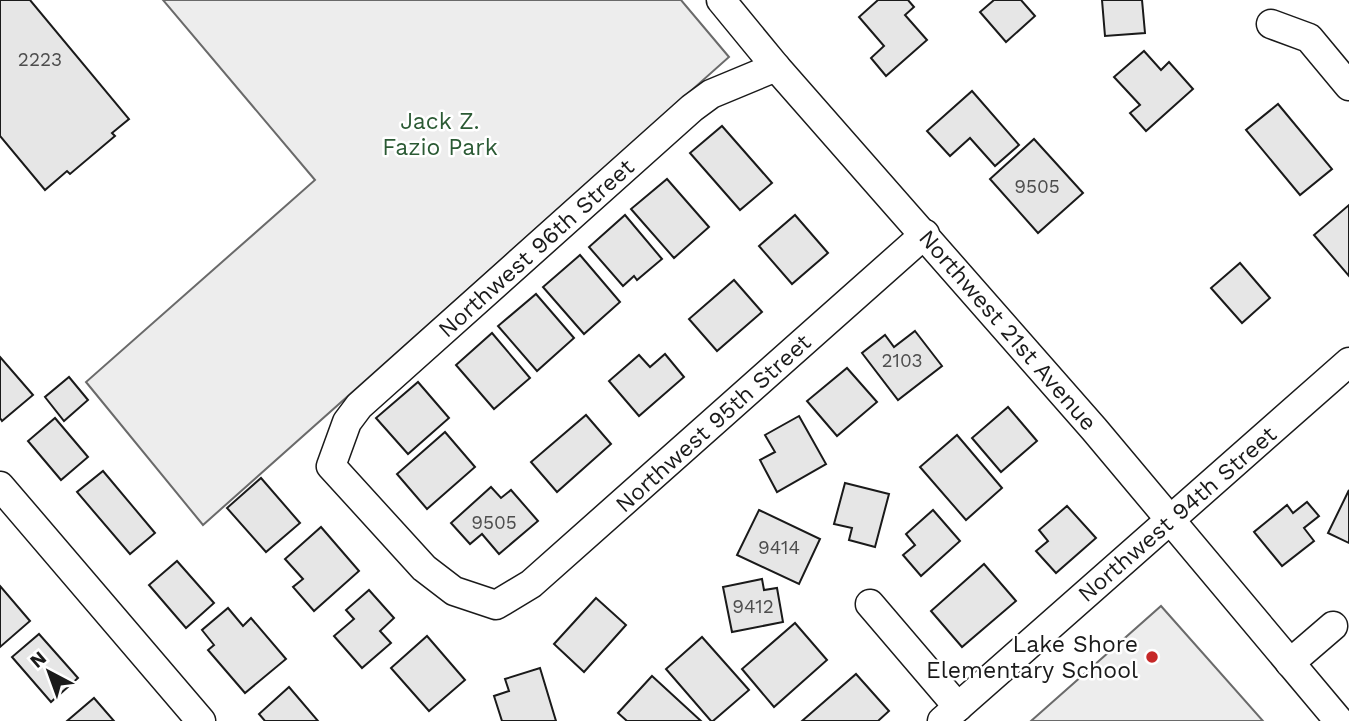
<svg xmlns="http://www.w3.org/2000/svg" width="1349" height="721" font-family="'Work Sans',sans-serif">
  <style>
    .built { fill: #ededed; stroke: #6a6a6a; stroke-width: 2 }
    .building { fill: #e6e6e6; stroke: #1a1a1a; stroke-width: 2 }
    .lines { fill: none; stroke-linecap: round; stroke-linejoin: round }
    .minor-casing { stroke: #1a1a1a; stroke-width: 31 }
    .minor { stroke: #fff; stroke-width: 28 }
    .poi-dot { fill: #c62828; stroke: #fff; stroke-width: 2.5 }
    .labels { text-anchor: middle; stroke-width: 5; stroke-linejoin: round; paint-order: stroke }
    .number-label { font-size: 19px; fill: #4d4d4d }
    .park-label { font-size: 23px; fill: #2b5a34; stroke: #fff }
    .street-label { font-size: 23px; fill: #1a1a1a; stroke: #fff }
    .poi-label { font-size: 23px; fill: #1a1a1a; stroke: #fff; text-anchor: end }
  </style>
  <rect width="100%" height="100%" fill="#fff"/>
  <!-- built -->
  <g class="built">
    <path d="M163,0H681L729,57L203,525L86,382L315,180Z"/>
    <path d="M1161,606L1263,721H1031Z"/>
  </g>
  <!-- building -->
  <g class="building">
    <path d="M0,0H30L129,119L112,133L115,136L70,174L67,171L45,190L0,136Z"/>
    <path d="M878,0H908L914,7L905,15L927,40L886,76L871,58L884,46L859,17Z"/>
    <path d="M994,0H1021L1035,16L1006,42L980,12Z"/>
    <path d="M1102,0H1142L1145,33L1105,36Z"/>
    <path d="M1144,51L1161,70L1169,62L1193,89L1146,131L1130,113L1140,105L1114,77Z"/>
    <path d="M972,91L1019,145L995,166L970,138L950,156L927,131Z"/>
    <path d="M1278,104L1332,169L1300,195L1246,130Z"/>
    <path d="M722,126L772,183L740,210L690,153Z"/>
    <path d="M1034,139L1083,193L1038,233L990,179Z"/>
    <path d="M667,179L709,227L674,258L631,209Z"/>
    <path d="M1349,205V276L1314,235Z"/>
    <path d="M625,215L662,259L637,280L634,276L623,286L589,247Z"/>
    <path d="M795,215L828,253L792,284L759,246Z"/>
    <path d="M580,255L620,302L584,334L543,287Z"/>
    <path d="M1240,263L1270,298L1242,323L1211,288Z"/>
    <path d="M734,280L762,312L717,351L689,319Z"/>
    <path d="M536,294L574,338L537,371L498,326Z"/>
    <path d="M915,331L942,366L898,400L862,353L885,335L894,347Z"/>
    <path d="M492,333L530,378L494,409L456,365Z"/>
    <path d="M665,354L684,377L639,416L609,381L639,355L650,367Z"/>
    <path d="M0,357L33,395L2,421L0,418Z"/>
    <path d="M847,368L877,402L837,436L807,401Z"/>
    <path d="M69,377L88,400L64,421L45,397Z"/>
    <path d="M418,382L449,418L408,454L376,418Z"/>
    <path d="M1008,407L1037,441L1001,472L972,438Z"/>
    <path d="M586,415L611,444L557,492L531,462Z"/>
    <path d="M799,416L826,464L777,492L760,460L775,452L765,435Z"/>
    <path d="M55,418L88,457L61,480L28,441Z"/>
    <path d="M445,432L475,467L427,509L397,474Z"/>
    <path d="M957,435L1002,488L966,520L920,467Z"/>
    <path d="M103,471L155,533L130,554L77,492Z"/>
    <path d="M261,478L300,523L266,552L227,508Z"/>
    <path d="M845,483L889,494L875,547L849,540L852,528L834,524Z"/>
    <path d="M491,487L501,498L511,490L538,521L499,554L482,534L470,544L451,523Z"/>
    <path d="M1349,490V543L1328,533Z"/>
    <path d="M1307,502L1319,516L1304,528L1314,541L1282,566L1254,532L1287,505L1293,513Z"/>
    <path d="M1067,506L1096,538L1056,573L1036,551L1048,541L1039,530Z"/>
    <path d="M759,510L820,539L799,584L737,555Z"/>
    <path d="M933,510L960,541L921,576L903,555L915,545L906,534Z"/>
    <path d="M321,527L359,571L314,611L293,587L303,579L285,559Z"/>
    <path d="M177,561L214,603L186,628L149,585Z"/>
    <path d="M984,564L1016,601L962,647L931,611Z"/>
    <path d="M762,579L764,590L777,588L783,622L732,632L723,587Z"/>
    <path d="M0,586L30,621L0,647Z"/>
    <path d="M369,590L394,618L380,631L391,643L362,668L334,636L354,619L346,610Z"/>
    <path d="M596,598L626,625L584,672L554,644Z"/>
    <path d="M228,608L243,626L251,618L286,659L245,693L208,650L214,645L202,630Z"/>
    <path d="M795,623L827,660L774,707L742,669Z"/>
    <path d="M39,634L78,678L51,702L12,657Z"/>
    <path d="M427,636L465,680L429,711L391,668Z"/>
    <path d="M702,637L749,690L713,721H711L666,669Z"/>
    <path d="M540,668L556,721H502L494,696L509,691L505,679Z"/>
    <path d="M856,674L889,711L878,721H802Z"/>
    <path d="M652,676L701,721H627L618,713Z"/>
    <path d="M289,687L318,721H265L259,714Z"/>
    <path d="M94,698L114,721H67Z"/>
  </g>
  <g class="lines">
    <!-- minor casing -->
    <g class="minor-casing">
      <g id="minor">
        <path d="M721,0L776,67L1094,429L1339,721"/>
        <path d="M1271,24L1309,38L1349,86"/>
        <path d="M776,67L711,94L692,108L359,406L347,422L331,466L424,568L454,591L496,605L531,584L925,234"/>
        <path d="M0,486L201,721"/>
        <path d="M870,604L958,707"/>
        <path d="M1290,663L1333,626"/>
        <path d="M942,721L1349,362"/>
      </g>
    </g>
    <!-- minor -->
    <use href="#minor" class="minor"/>
  </g>
  <!-- markers -->
  <circle class="poi-dot" cx="1152" cy="657" r="7"/>
  <g class="labels">
    <!-- number labels -->
    <g class="number-label">
      <text x="40" y="66">2223</text>
      <text x="1037" y="193">9505</text>
      <text x="902" y="367">2103</text>
      <text x="494" y="529">9505</text>
      <text x="779" y="554">9414</text>
      <text x="753" y="613">9412</text>
    </g>
    <!-- park labels -->
    <g class="park-label">
      <text x="440" y="129">Jack Z.<tspan x="440" dy="26">Fazio Park</tspan></text>
    </g>
    <!-- street labels -->
    <g class="street-label">
      <text transform="translate(536 248) rotate(-42)" y="8">Northwest 96th Street</text>
      <text transform="translate(1008 330) rotate(49)" y="8">Northwest 21st Avenue</text>
      <text transform="translate(713 423) rotate(-42)" y="8">Northwest 95th Street</text>
      <text transform="translate(1177 514) rotate(-41)" y="8">Northwest 94th Street</text>
    </g>
    <!-- poi labels -->
    <g class="poi-label">
      <text x="1138" y="652">Lake Shore<tspan x="1138" dy="26">Elementary School</tspan></text>
    </g>
  </g>
  <!-- north arrow -->
  <g transform="translate(49 672) rotate(319)" stroke="#ffffff" stroke-width="5" paint-order="stroke">
  <path d="M0-5L12 26L0 18L-12 26Z" fill="#1a1a1a"/>
  <text y="-10" font-size="19" font-weight="bold" text-anchor="middle" fill="#1a1a1a">N</text>
  </g>
</svg>
